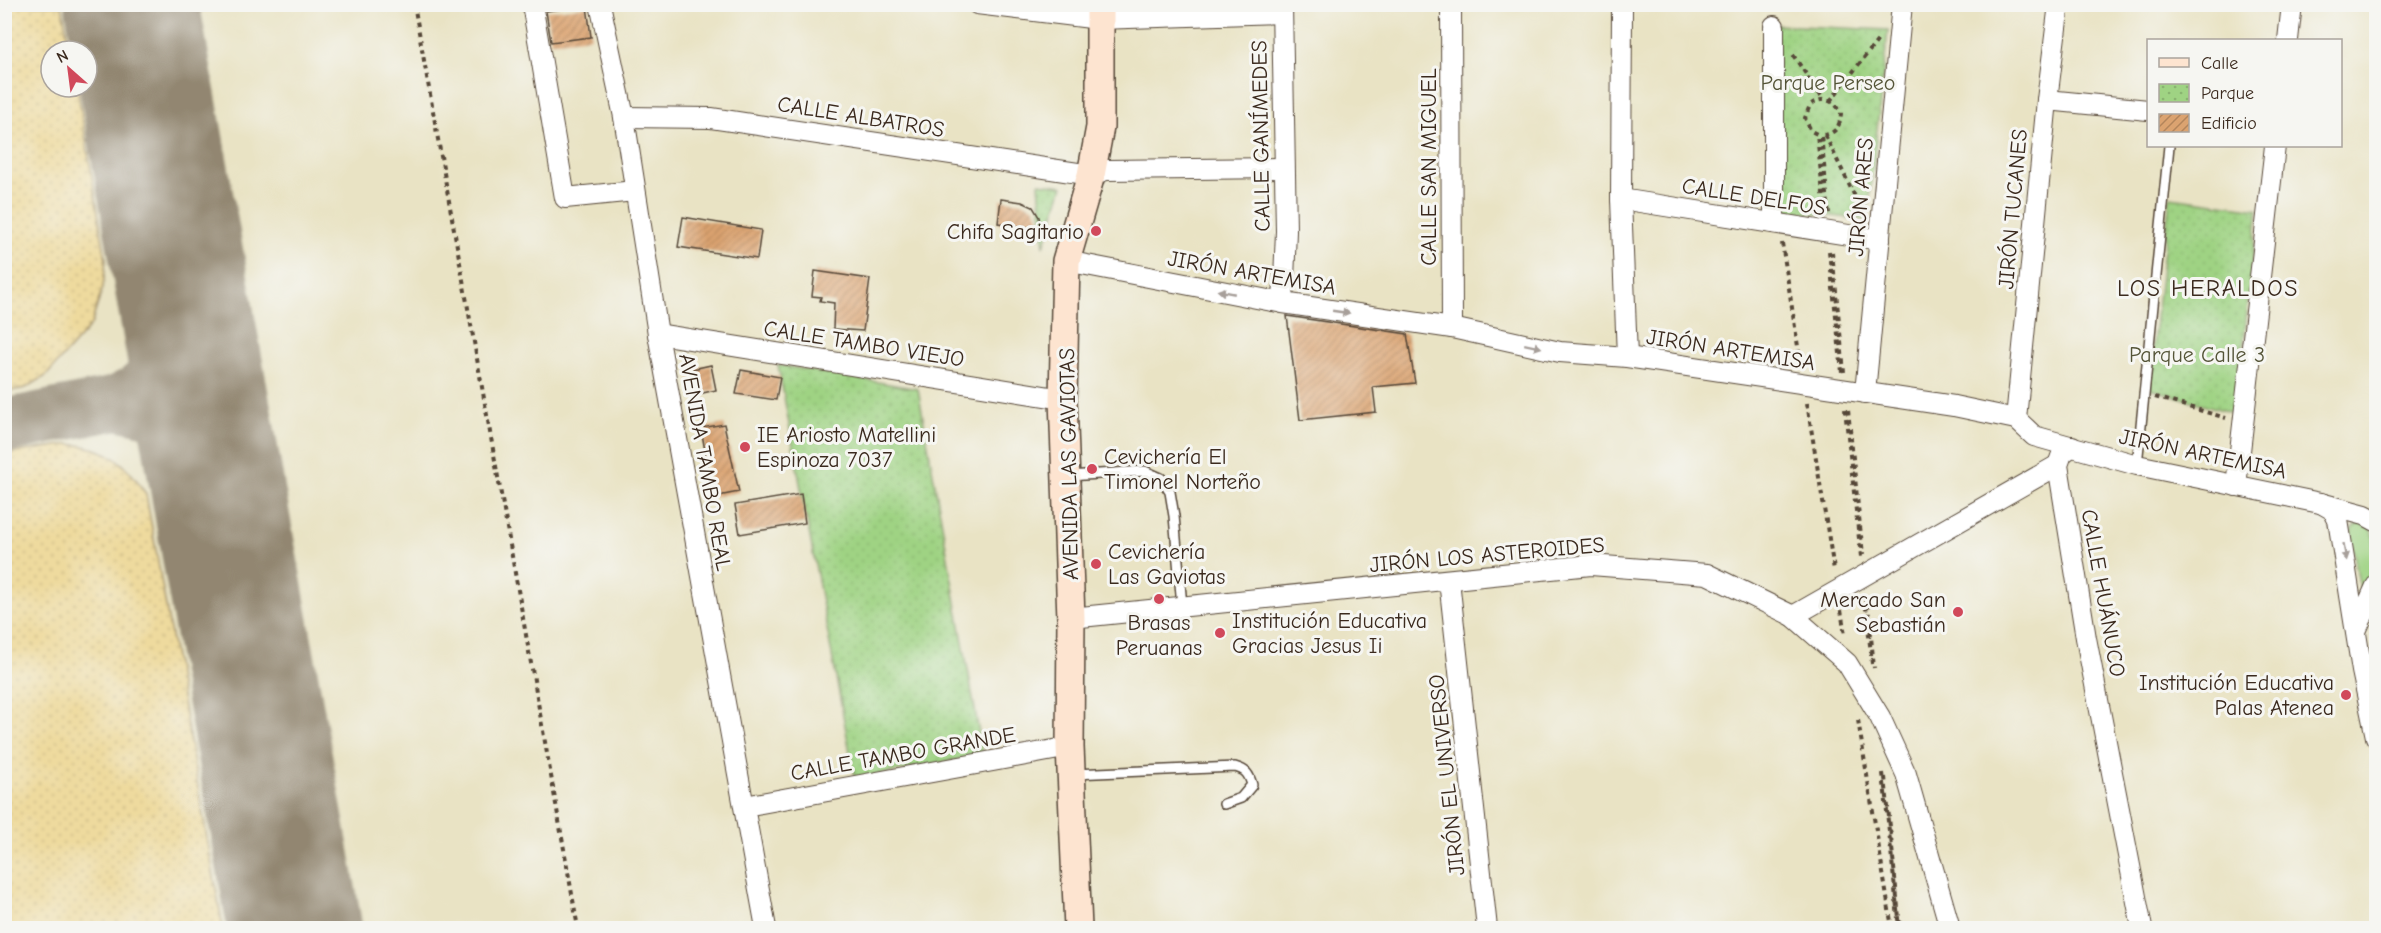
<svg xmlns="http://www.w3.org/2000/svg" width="2381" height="933" font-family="'Comic Neue',sans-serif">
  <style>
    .green { fill: #9fd383; stroke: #6d7e50; stroke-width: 1.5 }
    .sand { fill: url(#sand-dots); stroke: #94825e; stroke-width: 1.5 }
    .park { fill: url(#park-dots); stroke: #6d7e50; stroke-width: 1.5 }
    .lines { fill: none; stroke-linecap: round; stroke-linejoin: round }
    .taxiway { stroke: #928671; stroke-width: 54 }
    .runway { stroke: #928671; stroke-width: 134 }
    .building { fill: url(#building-hatch) }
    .lane-casing { stroke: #554637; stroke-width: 12 }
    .street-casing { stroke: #554637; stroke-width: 22 }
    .secondary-casing { stroke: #554637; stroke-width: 30 }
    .path { stroke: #554637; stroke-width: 4; stroke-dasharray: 4.5 4.5; stroke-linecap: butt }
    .lane { stroke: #fff; stroke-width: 9 }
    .street { stroke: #fff; stroke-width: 20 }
    .secondary { stroke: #fde4d0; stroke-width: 27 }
    .oneway { fill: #a79f9a }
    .poi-dot { fill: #d1495b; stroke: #f6f6f2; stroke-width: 2 }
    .labels { text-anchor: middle; stroke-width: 6; stroke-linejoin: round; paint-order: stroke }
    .park-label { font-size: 22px; fill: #545437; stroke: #f6f6f2 }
    .street-label { font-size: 22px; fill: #3b2a1e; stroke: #f6f6f2 }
    .poi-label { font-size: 22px; fill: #3b2a1e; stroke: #f6f6f2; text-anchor: start }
    .neighbourhood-label { font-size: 24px; letter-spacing: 1.5px; fill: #3b2a1e; stroke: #f6f6f2 }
  </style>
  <defs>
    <pattern id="sand-dots" width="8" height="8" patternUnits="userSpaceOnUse" patternTransform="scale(1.5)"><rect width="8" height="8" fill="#eeda9e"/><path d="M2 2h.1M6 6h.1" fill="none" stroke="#cdbb88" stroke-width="1.8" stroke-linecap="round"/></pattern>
    <pattern id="park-dots" width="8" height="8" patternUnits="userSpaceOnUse" patternTransform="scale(1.5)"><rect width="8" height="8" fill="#9fd383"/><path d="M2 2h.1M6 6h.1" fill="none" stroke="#8ab571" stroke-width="1.8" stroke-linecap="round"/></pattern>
    <pattern id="building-hatch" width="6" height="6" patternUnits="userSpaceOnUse" patternTransform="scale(1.5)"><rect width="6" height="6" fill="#dba370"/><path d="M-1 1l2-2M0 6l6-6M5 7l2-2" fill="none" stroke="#b3855b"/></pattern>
  </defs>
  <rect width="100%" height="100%" fill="#f6f6f2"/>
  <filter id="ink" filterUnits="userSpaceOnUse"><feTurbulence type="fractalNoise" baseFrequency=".0167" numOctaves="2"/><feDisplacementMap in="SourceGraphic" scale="12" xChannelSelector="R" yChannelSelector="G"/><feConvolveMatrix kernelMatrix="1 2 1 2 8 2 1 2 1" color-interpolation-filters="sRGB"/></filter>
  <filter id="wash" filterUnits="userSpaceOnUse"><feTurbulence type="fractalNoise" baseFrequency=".008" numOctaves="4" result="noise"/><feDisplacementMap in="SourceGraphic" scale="24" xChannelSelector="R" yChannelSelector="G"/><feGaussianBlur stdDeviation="1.35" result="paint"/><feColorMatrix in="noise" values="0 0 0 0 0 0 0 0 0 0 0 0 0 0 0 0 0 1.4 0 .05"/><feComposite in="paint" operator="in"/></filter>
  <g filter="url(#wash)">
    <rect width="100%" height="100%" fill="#e9e3c4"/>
    <!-- green -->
    <path class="green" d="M2359,524L2371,528C2378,541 2371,577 2364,590H2362L2359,585L2351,535L2352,529Z"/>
    <!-- sand -->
    <g class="sand">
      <path d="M4,5H62L70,51H51V87H77L106,260L103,287L91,325L46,376L26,388L5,392Z"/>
      <path d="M69,444C108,447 126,462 146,494L223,928H5V454Z"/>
    </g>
    <!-- park -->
    <g class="park">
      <path d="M1776,25L1888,30L1867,220L1772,209Z"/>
      <path d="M1039,183L1063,186L1044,246Z"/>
      <path d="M2170,197L2258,209L2236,414L2148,388Z"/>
      <path d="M778,365L918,389L983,755L855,779Z"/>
    </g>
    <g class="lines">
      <!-- taxiway -->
      <g class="taxiway">
        <path d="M116,403C134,407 156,410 172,420C190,431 204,459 214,477"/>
        <path d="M4,426L116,403L137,392L155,376L180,345L188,326"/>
      </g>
      <!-- runway -->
      <path class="runway" d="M132,4L295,928"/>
    </g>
    <g id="blocks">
      <!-- building -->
      <g class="building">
        <path d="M587,6L591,37L551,42L546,11Z"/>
        <path d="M1001,199L1022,202L1033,207L1039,217L1041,229L998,223Z"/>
        <path d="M683,217L761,230L757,259L678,247Z"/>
        <path d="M815,271L870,279L863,331L833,329L834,303L820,301L821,297L812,296Z"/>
        <path d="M1287,316L1407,334L1415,383L1373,387L1376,412L1300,420Z"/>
        <path d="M711,365L716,390L694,395L688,370Z"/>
        <path d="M741,370L780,377L776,400L736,394Z"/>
        <path d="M724,424L739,492L713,497L701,428Z"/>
        <path d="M801,494L805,523L740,534L735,505Z"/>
      </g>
    </g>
  </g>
  <g filter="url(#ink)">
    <use href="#blocks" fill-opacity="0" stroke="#554637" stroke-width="1.5"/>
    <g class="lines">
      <!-- lane casing -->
      <g class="lane-casing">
        <g id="lane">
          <path d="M2137,465L2169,146"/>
          <path d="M1069,476L1145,471L1161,478L1170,492L1174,516L1182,606"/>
          <path d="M1074,774L1235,767C1246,770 1249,774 1252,785L1241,798L1224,804"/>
        </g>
      </g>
      <!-- street casing -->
      <g class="street-casing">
        <g id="street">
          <path d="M532,4L565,198L635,191"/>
          <path d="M600,4L624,117L658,334L766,928"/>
          <path d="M977,4L1099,19L1282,13"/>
          <path d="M1282,4L1286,231L1283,303"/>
          <path d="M1451,4L1452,328"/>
          <path d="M1622,4L1621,199L1627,357"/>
          <path d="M2288,40L2292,4"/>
          <path d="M2047,100L2148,110"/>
          <path d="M624,117L711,118L1091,175L1106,170L1284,168"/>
          <path d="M1621,199L1880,240"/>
          <path d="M1774,223V26"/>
          <path d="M1066,261L1283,303L1452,328L1560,352L1627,357L1954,406L2016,419L2034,436L2137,465L2320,503L2365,515L2376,521"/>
          <path d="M658,334L1063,399"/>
          <path d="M1865,393L1902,4"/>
          <path d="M2016,419L2047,100L2059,4"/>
          <path d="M2072,446L2062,454L2058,465L2086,638L2142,928"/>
          <path d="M2236,486L2275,146"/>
          <path d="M2321,503L2333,510L2338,520L2362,671L2376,737"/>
          <path d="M1449,580L1487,928"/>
          <path d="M1793,616L2058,465"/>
          <path d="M1071,618L1591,565L1707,574L1793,616L1847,663L1880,717L1906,774L1950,928"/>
          <path d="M2356,631L2376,586"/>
          <path d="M745,806L1070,747"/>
        </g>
      </g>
      <!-- secondary casing -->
      <g class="secondary-casing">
        <path id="secondary" d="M1078,928L1070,747L1071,618L1063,399L1066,261L1091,175L1100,127V4"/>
      </g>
      <!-- path -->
      <g class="path">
        <path d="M414,4L578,928"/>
        <path d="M1793,55L1823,99"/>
        <path d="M1830,101L1878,40"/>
        <path d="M1825,135L1862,211"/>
        <path d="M1825,214L1817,134L1811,131L1805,118L1810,105C1822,96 1833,99 1841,112C1841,126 1835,135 1821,135L1829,214"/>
        <path d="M1782,243L1801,366"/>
        <path d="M1829,251L1842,372"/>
        <path d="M1832,252L1844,372"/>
        <path d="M2155,397L2226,418"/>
        <path d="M1807,403L1834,570"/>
        <path d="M1845,409L1861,557"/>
        <path d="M1848,410L1863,555"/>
        <path d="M1867,595L1874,668"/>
        <path d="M1865,597L1872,664"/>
        <path d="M1841,610L1845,635"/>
        <path d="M1858,720L1892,928"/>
        <path d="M1883,773L1899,928"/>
        <path d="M1885,777L1900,928"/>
      </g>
      <!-- lane -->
      <use href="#lane" class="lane"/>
      <!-- street -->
      <use href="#street" class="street"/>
      <!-- secondary -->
      <use href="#secondary" class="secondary"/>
    </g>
    <!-- one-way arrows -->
    <defs><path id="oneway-solid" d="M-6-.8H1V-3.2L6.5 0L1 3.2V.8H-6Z" transform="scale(1.5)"/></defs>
    <g class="oneway">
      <use href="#oneway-solid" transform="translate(1226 292) rotate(-169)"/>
      <use href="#oneway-solid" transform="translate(1341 312) rotate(8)"/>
      <use href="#oneway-solid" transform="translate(1533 346) rotate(12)"/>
      <use href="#oneway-solid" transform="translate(2345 552) rotate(79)"/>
    </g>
  </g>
  <!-- markers -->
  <g class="poi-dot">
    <circle cx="1096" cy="231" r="6"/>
    <circle cx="745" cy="447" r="6"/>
    <circle cx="1092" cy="469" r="6"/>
    <circle cx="1096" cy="564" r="6"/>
    <circle cx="1159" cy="599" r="6"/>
    <circle cx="1958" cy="612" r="6"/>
    <circle cx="1220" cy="633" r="6"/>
    <circle cx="2346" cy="695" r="6"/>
  </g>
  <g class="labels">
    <!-- park labels -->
    <g class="park-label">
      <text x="1828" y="90">Parque Perseo</text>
      <text x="2197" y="362">Parque Calle 3</text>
    </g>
    <!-- street labels -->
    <g class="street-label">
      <text transform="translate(861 116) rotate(9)" y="8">CALLE ALBATROS</text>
      <text transform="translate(1260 136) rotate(-91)" y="8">CALLE GANÍMEDES</text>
      <text transform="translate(1428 167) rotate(-90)" y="8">CALLE SAN MIGUEL</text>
      <text transform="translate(1754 196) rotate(9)" y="8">CALLE DELFOS</text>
      <text transform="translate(1860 197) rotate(-85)" y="8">JIRÓN ARES</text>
      <text transform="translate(2012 209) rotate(-85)" y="8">JIRÓN TUCANES</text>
      <text transform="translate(1252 272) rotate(10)" y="8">JIRÓN ARTEMISA</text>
      <text transform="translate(864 343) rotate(9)" y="8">CALLE TAMBO VIEJO</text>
      <text transform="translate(1731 349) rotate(9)" y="8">JIRÓN ARTEMISA</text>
      <text transform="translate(2203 453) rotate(12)" y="8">JIRÓN ARTEMISA</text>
      <text transform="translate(706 462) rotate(80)" y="8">AVENIDA TAMBO REAL</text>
      <text transform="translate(1068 464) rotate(-91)" y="8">AVENIDA LAS GAVIOTAS</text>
      <text transform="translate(1487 554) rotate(-5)" y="8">JIRÓN LOS ASTEROIDES</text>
      <text transform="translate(2104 593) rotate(80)" y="8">CALLE HUÁNUCO</text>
      <text transform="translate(903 753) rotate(-10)" y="8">CALLE TAMBO GRANDE</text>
      <text transform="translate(1446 775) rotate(-96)" y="8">JIRÓN EL UNIVERSO</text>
    </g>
    <!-- poi labels -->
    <g class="poi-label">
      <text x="1084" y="239" text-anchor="end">Chifa Sagitario</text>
      <text x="757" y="442">IE Ariosto Matellini<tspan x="757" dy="25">Espinoza 7037</tspan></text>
      <text x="1104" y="464">Cevichería El<tspan x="1104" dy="25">Timonel Norteño</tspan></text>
      <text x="1108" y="559">Cevichería<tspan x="1108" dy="25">Las Gaviotas</tspan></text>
      <text x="1946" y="607" text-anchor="end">Mercado San<tspan x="1946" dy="25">Sebastián</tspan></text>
      <text x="1232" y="628">Institución Educativa<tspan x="1232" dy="25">Gracias Jesus Ii</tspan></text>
      <text x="1159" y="630" text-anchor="middle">Brasas<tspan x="1159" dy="25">Peruanas</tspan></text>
      <text x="2334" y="690" text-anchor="end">Institución Educativa<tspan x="2334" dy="25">Palas Atenea</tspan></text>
    </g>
    <!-- neighbourhood labels -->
    <g class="neighbourhood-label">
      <text x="2208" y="296">LOS HERALDOS</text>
    </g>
  </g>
  <!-- margin -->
  <rect width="2381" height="933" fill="none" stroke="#f6f6f2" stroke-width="24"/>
  <!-- legend -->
  <rect x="2147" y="39" width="195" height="108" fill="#f6f6f2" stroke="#aba49d" stroke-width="1.5"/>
  <rect x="2159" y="58" width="30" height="9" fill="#fde4d0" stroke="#aba49d" stroke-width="1.5"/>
  <text x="2201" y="69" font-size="18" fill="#3b2a1e">Calle</text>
  <rect x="2159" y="84" width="30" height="18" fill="url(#park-dots)" stroke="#aba49d" stroke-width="1.5"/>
  <text x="2201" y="99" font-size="18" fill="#3b2a1e">Parque</text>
  <rect x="2159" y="114" width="30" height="18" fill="url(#building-hatch)" stroke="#aba49d" stroke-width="1.5"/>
  <text x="2201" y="129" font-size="18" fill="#3b2a1e">Edificio</text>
  <!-- north arrow -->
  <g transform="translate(69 69) rotate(332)"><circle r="28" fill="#f6f6f2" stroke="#aba49d" stroke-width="1.5"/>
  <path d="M0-4.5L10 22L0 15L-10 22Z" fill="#d1495b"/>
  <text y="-9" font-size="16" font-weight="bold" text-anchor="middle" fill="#3b2a1e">N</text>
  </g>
</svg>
